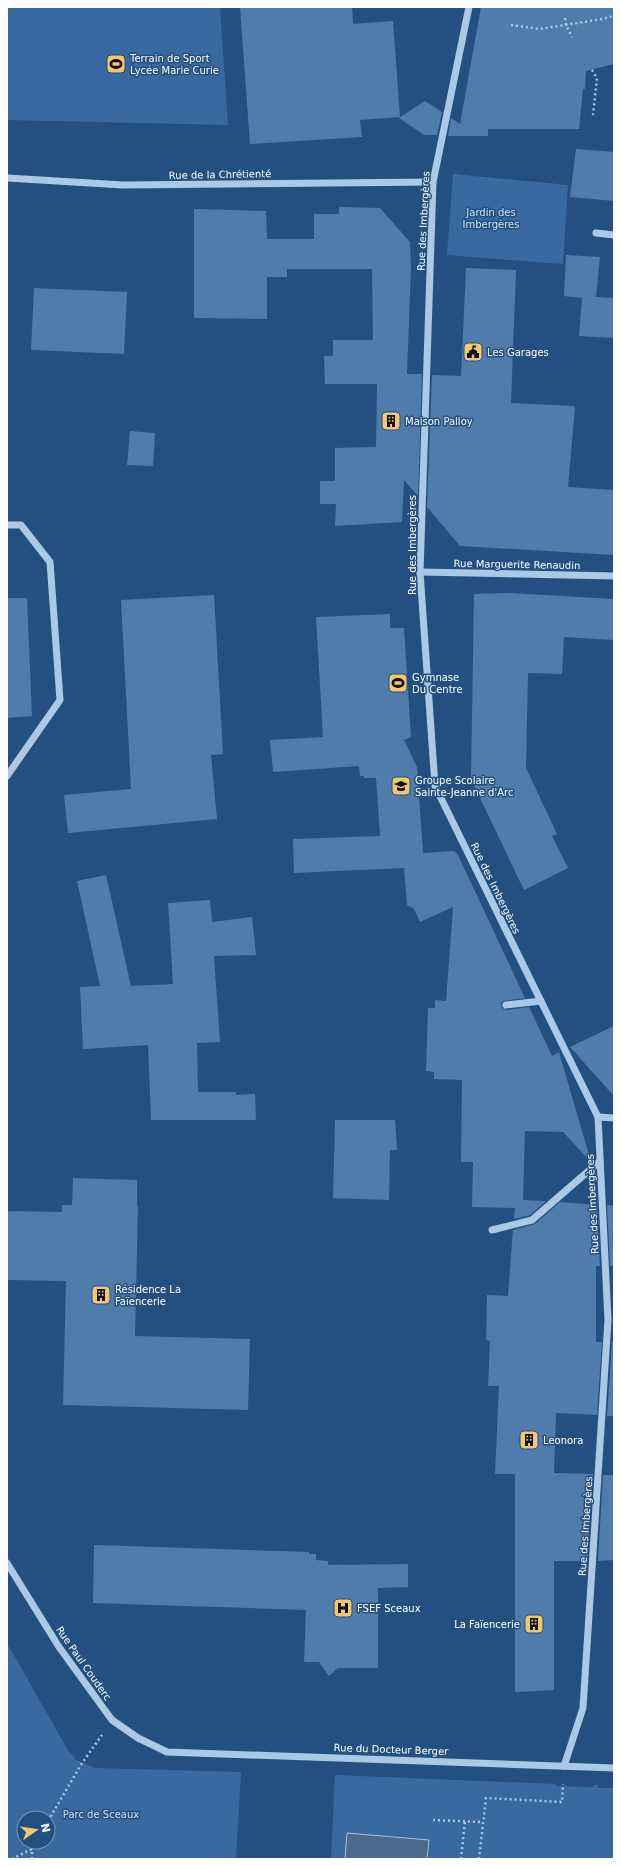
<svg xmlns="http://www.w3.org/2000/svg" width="621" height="1866" font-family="'DejaVu Sans',sans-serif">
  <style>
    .green { fill: #386a9f; fill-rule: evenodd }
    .water { fill: #4b6b8e; stroke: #9fc3e8 }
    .building { fill: #507cac }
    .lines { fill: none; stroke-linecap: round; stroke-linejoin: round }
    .path { stroke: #abc8e7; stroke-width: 2.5; stroke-dasharray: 2 3; stroke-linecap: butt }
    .minor { stroke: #abc8e7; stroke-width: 7 }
    .labels { text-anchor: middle; stroke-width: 3; stroke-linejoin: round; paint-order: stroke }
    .poi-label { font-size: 10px; fill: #fff; stroke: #245081; text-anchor: start }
    .street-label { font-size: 10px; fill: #fff; stroke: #245081 }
    .park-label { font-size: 10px; fill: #cfe2f6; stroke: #245081 }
  </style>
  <rect width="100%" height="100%" fill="#245081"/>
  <!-- green -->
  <g class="green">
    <path d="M7,7H220L228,125L7,120Z"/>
    <path d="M453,174L568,185L563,264L447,255Z"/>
    <path d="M7,1643L69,1752L75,1757L74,1759L95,1768L241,1772L236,1859H7ZM24,1818H48V1842H24Z"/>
    <path d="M335,1775L556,1784V1786L593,1787L594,1785H598V1788H614V1859H331Z"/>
  </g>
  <!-- water -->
  <path class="water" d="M347,1833L429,1840L427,1859H345Z"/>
  <!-- building -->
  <g class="building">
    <path d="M240,7H352L353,24L393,21L400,117L360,120L362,137L250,144Z"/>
    <path d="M481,7H614V64L586,71L585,89H583L579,129H488V136H448L451,118L460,124Z"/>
    <path d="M425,101L442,112L437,135H424L399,118Z"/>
    <path d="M576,149L614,152V201L570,197Z"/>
    <path d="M339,207L380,208L410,242L411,268L407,374H422L418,496L404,480L402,522L335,526L336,504H320V481H335V448L376,447L377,384H325L324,356H333V340H373L372,269H287V277H267V319L194,318V209L266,211L267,239H314V214H339Z"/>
    <path d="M566,255L600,257L596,297L614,298V338L579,336L582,298L564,296Z"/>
    <path d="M466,268L516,270L511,403L575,406L568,487L614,490V555L460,546L427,507L432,375L461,376Z"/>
    <path d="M34,288L127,292L124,354L31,350Z"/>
    <path d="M130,431L155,433L153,466L127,465Z"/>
    <path d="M510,593L614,599V640L564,637L562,674L528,673L526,768L557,834L552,836L568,868L524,890L471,779L474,594Z"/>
    <path d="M214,595L223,754L211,755L217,819L68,833L64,795L131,789L121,600Z"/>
    <path d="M7,598H27L32,716L7,718Z"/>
    <path d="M390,614V628H404L411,737L404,740L417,767L423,853L453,851L457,853L525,998L503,1001L501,1003L502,1008L507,1010L529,1007L552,1056L559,1052L591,1162L563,1132L525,1131L523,1200L546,1201L530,1215L514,1219L515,1208L472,1207L473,1162H461L462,1080L434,1079V1072L426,1071L428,1008H435V1000L446,1001L453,907L420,922L414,909L407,905L404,868L294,873L293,839L380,836L376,778H364V776H360L359,766L273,772L270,740L323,737L316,617Z"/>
    <path d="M106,875L131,986L173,984L168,903L210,900L212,922L252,917L256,955L214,956L220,1042L197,1043L198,1092H236V1095L255,1094L256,1120H151L148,1045L83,1049L80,987L100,986L77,881Z"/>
    <path d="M614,1026V1096L570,1047Z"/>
    <path d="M335,1120H395L397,1150H390L389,1200L333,1198Z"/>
    <path d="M73,1178L137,1180V1206H138L135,1336L250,1339L248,1410L63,1405L66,1281L7,1280V1211L62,1212V1205H72Z"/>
    <path d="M560,1202L597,1205L600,1266H596V1342H602L597,1415L556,1413L554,1473L593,1474L587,1561H554V1690L515,1692V1474H495L499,1386H488L490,1341L486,1340L487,1295L508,1296L513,1230L535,1224Z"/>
    <path d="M607,1205L614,1206V1266H610Z"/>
    <path d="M612,1342H614V1416H607Z"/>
    <path d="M603,1475H614V1560L598,1561Z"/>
    <path d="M94,1545L309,1552V1554H316V1560L328,1561V1565L408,1564V1587L378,1588V1668H338L329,1676L319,1662H304L306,1610L93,1603Z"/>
  </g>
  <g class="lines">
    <!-- path -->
    <g class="path">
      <path d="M565,18L566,25L572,37"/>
      <path d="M511,25L540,29L602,19L614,16"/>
      <path d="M592,70L597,78L593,115"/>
      <path d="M433,1820L482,1822"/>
      <path d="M48,1821L82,1763L102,1735"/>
      <path d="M12,1859L32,1849"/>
      <path d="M32,1859V1849L36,1842"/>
      <path d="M461,1859L465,1821"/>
      <path d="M479,1859L486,1798L562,1802L563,1784"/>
    </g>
    <!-- minor -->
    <g class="minor">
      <path d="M469,7L433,182L420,572L435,786L598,1117L608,1320L583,1708L564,1766"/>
      <path d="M7,178L123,185L433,182"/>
      <path d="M596,233L614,235"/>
      <path d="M7,525H21L50,562L60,700L7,776"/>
      <path d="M420,572L614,576"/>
      <path d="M506,1005L541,1001"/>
      <path d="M598,1117L614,1118"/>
      <path d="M492,1230L532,1220L600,1161"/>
      <path d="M7,1563L59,1647L112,1720L138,1738L167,1752L614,1768"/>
    </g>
  </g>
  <!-- icons -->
  <defs>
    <g id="stadium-square" transform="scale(1)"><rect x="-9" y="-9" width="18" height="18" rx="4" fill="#f2c76e" stroke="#245081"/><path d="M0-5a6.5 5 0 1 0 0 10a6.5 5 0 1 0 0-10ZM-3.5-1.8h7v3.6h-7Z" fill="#111"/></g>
    <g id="civic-square" transform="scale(1)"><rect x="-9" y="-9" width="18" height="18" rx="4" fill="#f2c76e" stroke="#245081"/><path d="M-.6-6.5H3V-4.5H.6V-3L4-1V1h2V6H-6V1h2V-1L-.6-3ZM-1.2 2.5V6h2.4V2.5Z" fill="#111"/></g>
    <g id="building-square" transform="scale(1)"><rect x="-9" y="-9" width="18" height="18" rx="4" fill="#f2c76e" stroke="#245081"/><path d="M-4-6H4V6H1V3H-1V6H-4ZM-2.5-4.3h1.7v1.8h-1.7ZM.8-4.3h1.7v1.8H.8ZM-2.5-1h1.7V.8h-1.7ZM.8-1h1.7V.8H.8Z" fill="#111"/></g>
    <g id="school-square" transform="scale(1)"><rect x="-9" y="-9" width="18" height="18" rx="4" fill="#f2c76e" stroke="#245081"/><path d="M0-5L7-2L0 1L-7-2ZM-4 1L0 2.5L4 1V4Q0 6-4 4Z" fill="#111"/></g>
    <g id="hospital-square" transform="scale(1)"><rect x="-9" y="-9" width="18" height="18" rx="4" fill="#f2c76e" stroke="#245081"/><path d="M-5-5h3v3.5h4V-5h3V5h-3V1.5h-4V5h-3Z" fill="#111"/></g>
  </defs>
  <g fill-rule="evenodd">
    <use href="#stadium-square" x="116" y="64"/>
    <use href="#civic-square" x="473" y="352"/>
    <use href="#building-square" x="391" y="421"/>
    <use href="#stadium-square" x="398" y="683"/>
    <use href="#school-square" x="401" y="786"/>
    <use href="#building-square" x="101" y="1295"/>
    <use href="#building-square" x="529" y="1440"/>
    <use href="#hospital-square" x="343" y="1608"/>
    <use href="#building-square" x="534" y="1624"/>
  </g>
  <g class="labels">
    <!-- poi labels -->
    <g class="poi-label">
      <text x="130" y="62">Terrain de Sport<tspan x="130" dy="12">Lycée Marie Curie</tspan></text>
      <text x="487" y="356">Les Garages</text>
      <text x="405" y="425">Maison Palloy</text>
      <text x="412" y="681">Gymnase<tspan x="412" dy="12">Du Centre</tspan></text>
      <text x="415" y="784">Groupe Scolaire<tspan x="415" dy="12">Sainte-Jeanne d'Arc</tspan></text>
      <text x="115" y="1293">Résidence La<tspan x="115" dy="12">Faïencerie</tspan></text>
      <text x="543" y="1444">Leonora</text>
      <text x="357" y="1612">FSEF Sceaux</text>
      <text x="520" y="1628" text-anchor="end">La Faïencerie</text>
    </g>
    <!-- street labels -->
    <g class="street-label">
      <text transform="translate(220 174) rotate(-1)" y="4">Rue de la Chrétienté</text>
      <text transform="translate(423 221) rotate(-87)" y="4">Rue des Imbergères</text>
      <text transform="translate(412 545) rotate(-90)" y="4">Rue des Imbergères</text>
      <text transform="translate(517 564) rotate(1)" y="4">Rue Marguerite Renaudin</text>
      <text transform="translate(496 888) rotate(64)" y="4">Rue des Imbergères</text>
      <text transform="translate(592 1204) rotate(-93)" y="4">Rue des Imbergères</text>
      <text transform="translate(585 1526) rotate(-86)" y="4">Rue des Imbergères</text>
      <text transform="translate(84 1663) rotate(55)" y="4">Rue Paul Couderc</text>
      <text transform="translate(391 1749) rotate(2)" y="4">Rue du Docteur Berger</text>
    </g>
    <!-- park labels -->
    <g class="park-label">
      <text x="491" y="216">Jardin des<tspan x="491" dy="12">Imbergères</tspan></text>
      <text x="101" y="1818">Parc de Sceaux</text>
    </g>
  </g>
  <!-- border -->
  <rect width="621" height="1866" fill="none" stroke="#ffffff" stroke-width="16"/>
  <!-- north arrow -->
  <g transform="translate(36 1830) rotate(77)"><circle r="19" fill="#245081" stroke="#7c96b3"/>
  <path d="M0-3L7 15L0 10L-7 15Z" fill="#f2c76e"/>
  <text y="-6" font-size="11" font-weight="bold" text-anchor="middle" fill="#ffffff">N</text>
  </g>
</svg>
